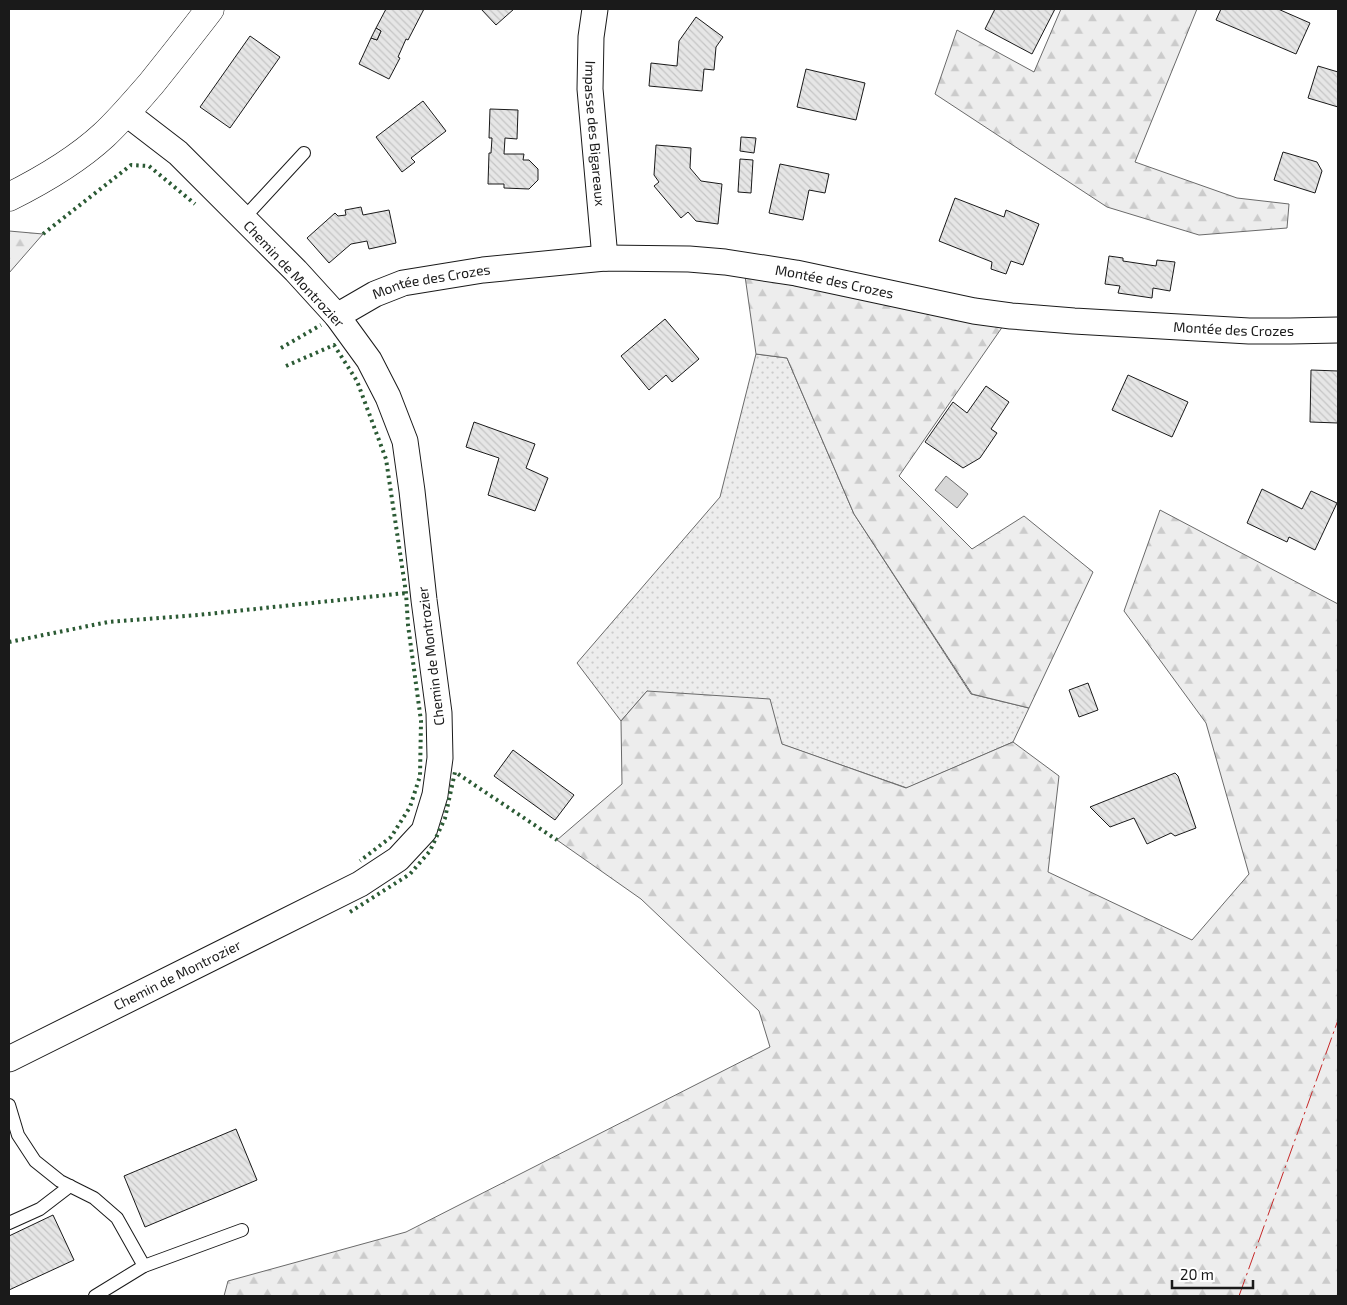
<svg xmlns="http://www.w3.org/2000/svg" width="1347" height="1305" font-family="'Exo 2',sans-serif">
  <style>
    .grass { fill: url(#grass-dots); stroke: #6a6a6a }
    .forest { fill: url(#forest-firs); stroke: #6a6a6a }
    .water { fill: #d7d7d7; stroke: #6a6a6a }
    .building { fill: url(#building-back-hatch); stroke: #1a1a1a }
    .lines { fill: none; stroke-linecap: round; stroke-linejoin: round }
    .lane-casing { stroke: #1a1a1a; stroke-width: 14 }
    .street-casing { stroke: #1a1a1a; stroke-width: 27 }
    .primary-casing { stroke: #1a1a1a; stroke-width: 29 }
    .lane { stroke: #fff; stroke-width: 12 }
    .street { stroke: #fff; stroke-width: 25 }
    .primary { stroke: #fff; stroke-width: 28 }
    .hedge { stroke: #2b5a34; stroke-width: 4; stroke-dasharray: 2.5 4; stroke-linecap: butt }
    .power { stroke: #c62828; stroke-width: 1; stroke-dasharray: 18 4 2.5 4; stroke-linecap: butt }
    .labels { text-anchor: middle; stroke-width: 4; stroke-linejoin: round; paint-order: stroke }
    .street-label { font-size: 14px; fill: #1a1a1a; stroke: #fff }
  </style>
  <defs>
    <pattern id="grass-dots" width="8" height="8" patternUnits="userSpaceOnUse" patternTransform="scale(1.25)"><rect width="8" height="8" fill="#ededed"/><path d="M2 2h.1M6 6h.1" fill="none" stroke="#cbcbcb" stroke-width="1.8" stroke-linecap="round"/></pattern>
    <pattern id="forest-firs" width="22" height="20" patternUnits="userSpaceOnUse" patternTransform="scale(1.25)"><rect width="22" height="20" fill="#ededed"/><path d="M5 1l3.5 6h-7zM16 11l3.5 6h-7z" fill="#cbcbcb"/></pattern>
    <pattern id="building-back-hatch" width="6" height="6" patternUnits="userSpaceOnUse" patternTransform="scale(1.25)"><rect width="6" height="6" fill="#e6e6e6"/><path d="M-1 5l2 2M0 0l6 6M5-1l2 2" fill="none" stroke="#c5c5c5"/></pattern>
  </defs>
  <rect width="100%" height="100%" fill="#fff"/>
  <!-- grass -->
  <path class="grass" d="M756,354L787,358L854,514L971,694L1029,708L1013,742L907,788L781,744L647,691L621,721L577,663L720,497Z"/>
  <!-- forest -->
  <g class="forest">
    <path d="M1061,9H1197L1135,162L1237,198L1289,204L1287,228L1199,235L1107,207L935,94L957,30L1034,72Z"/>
    <path d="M9,231L43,234L9,273Z"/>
    <path d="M745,276L1003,326L899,476L972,549L1024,516L1093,572L1029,708L972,694L854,514L787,358L756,354Z"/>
    <path d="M1160,510L1338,604V1296H224L228,1281L406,1232L770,1047L759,1011L641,899L557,840L622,784L621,721L647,691L770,699L782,744L906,788L1013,742L1059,776L1048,872L1192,940L1249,874L1206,723L1124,611Z"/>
  </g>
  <!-- water -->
  <path class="water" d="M946,476L968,494L957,508L935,490Z"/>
  <!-- building -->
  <g class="building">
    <path d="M386,9H424L408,40L406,39L398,57L400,58L389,79L359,64L371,38L377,40L381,31L376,28Z"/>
    <path d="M481,9H514L496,25Z"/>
    <path d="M995,9H1055L1032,54L985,29Z"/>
    <path d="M1221,9H1278L1310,23L1296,54L1216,20Z"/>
    <path d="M696,17L723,37L716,47L714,70L704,69L702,91L649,86L651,63L677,66L679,41Z"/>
    <path d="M376,28L381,31L377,40L371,38Z"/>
    <path d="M250,36L280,57L230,128L200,107Z"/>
    <path d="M1318,66L1338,72V107L1308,98Z"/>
    <path d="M806,69L865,83L856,120L797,107Z"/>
    <path d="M423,101L446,131L411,158L415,162L402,172L376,137Z"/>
    <path d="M490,109L518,110L517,139L505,138L504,154H524L523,160H529L538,169V180L529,189L504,188V184H488L489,153H491L492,138H489Z"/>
    <path d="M741,137L756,138L754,153L740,151Z"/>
    <path d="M656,145L691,148L690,168L701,181L722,184L718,224L696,221L688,212L681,218L654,186L659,182L654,175Z"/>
    <path d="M1283,152L1317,162L1322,171L1315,193L1274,180Z"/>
    <path d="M740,159L753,160L751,193L738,192Z"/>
    <path d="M780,164L829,174L825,193L809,190L803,220L769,213Z"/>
    <path d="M955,198L1004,217L1006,210L1039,224L1023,265L1011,261L1006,274L991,269L992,262L939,241Z"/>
    <path d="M361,207L363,215L389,210L396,243L369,249L367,241L351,244L329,263L307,238L335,213L338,216L346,215L345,210Z"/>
    <path d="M1109,256L1123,258V261L1156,266L1157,260L1175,262L1170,291L1153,288L1152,298L1118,293L1120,286L1105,284Z"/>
    <path d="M665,319L699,359L672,382L666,375L649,390L621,356Z"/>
    <path d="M1311,370L1338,371V423L1310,422Z"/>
    <path d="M1128,375L1188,402L1172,437L1112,410Z"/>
    <path d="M986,386L1009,402L991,429L997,433L980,458L963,468L925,442L953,402L967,413Z"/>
    <path d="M474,422L535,444L526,468L548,478L535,511L488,495L499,458L466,447Z"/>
    <path d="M1262,489L1302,509L1311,491L1337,503L1315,550L1289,537L1287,542L1247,523Z"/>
    <path d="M1088,683L1098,710L1079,717L1069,690Z"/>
    <path d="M513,750L574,795L555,820L494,776Z"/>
    <path d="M1175,773L1178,776L1196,828L1175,836L1171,833L1147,844L1134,818L1110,827L1090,807Z"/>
    <path d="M236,1129L257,1180L145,1227L124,1176Z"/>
    <path d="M53,1215L74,1260L9,1290V1236Z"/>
  </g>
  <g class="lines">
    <!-- lane casing -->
    <g class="lane-casing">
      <g id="lane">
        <path d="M243,219L304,153"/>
        <path d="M9,1105L18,1135L35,1161L60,1181L94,1198L117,1218L144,1266"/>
        <path d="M9,1223L40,1209L70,1186"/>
        <path d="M95,1296L144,1266L242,1230"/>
      </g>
    </g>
    <!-- street casing -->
    <g class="street-casing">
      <g id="street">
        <path id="s1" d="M595,9L591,37L590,89L605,258"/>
        <path id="s2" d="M337,316L375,294L403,283L483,270L605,258L689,259L725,262L796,273L974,311L1011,316L1074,321L1249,331H1290L1338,330"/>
        <path id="s3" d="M9,1059L360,884L398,859L424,831L435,795L440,758L439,713L424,600L412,491L405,441L388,397L369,360L337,316L296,271L178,153L126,113"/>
      </g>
    </g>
    <!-- primary casing -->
    <g class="primary-casing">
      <path id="primary" d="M9,197C43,180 77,160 104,135C121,119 136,101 151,84C171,59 191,34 210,9"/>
    </g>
    <!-- lane -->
    <use href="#lane" class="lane"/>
    <!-- street -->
    <use href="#street" class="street"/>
    <!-- primary -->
    <use href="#primary" class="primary"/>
    <!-- hedge -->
    <g class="hedge">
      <path d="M43,234L131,165L149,166L195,204"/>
      <path d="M281,348L321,325"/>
      <path d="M286,366L334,345L357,381L386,459L406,593L408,625L421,721L420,776L410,807L391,837L360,861"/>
      <path d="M9,642L108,622L198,615L406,593"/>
      <path d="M350,912L410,874L430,851L445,818L455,772L557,840"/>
    </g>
    <!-- power -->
    <path class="power" d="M1239,1296L1338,1020"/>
  </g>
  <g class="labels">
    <!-- street labels -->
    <g class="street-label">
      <text dy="5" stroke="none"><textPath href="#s1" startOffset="125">Impasse des Bigareaux</textPath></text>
      <text transform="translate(294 274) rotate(47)" y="5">Chemin de Montrozier</text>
      <text dy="5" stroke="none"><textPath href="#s2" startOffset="509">Montée des Crozes</textPath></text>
      <text dy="5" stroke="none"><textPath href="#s2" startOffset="102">Montée des Crozes</textPath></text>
      <text dy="5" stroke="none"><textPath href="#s2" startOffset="912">Montée des Crozes</textPath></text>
      <text transform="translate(431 656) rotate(-97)" y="5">Chemin de Montrozier</text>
      <text dy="5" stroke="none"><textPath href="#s3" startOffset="188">Chemin de Montrozier</textPath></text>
    </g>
  </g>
  <!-- border -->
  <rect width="1347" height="1305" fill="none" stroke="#1a1a1a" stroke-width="20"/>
  <!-- scale -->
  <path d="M1172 1280v8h81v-8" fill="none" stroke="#1a1a1a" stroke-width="2.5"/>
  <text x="1180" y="1280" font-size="15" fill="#1a1a1a" stroke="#ffffff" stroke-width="4" paint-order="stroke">20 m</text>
</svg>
